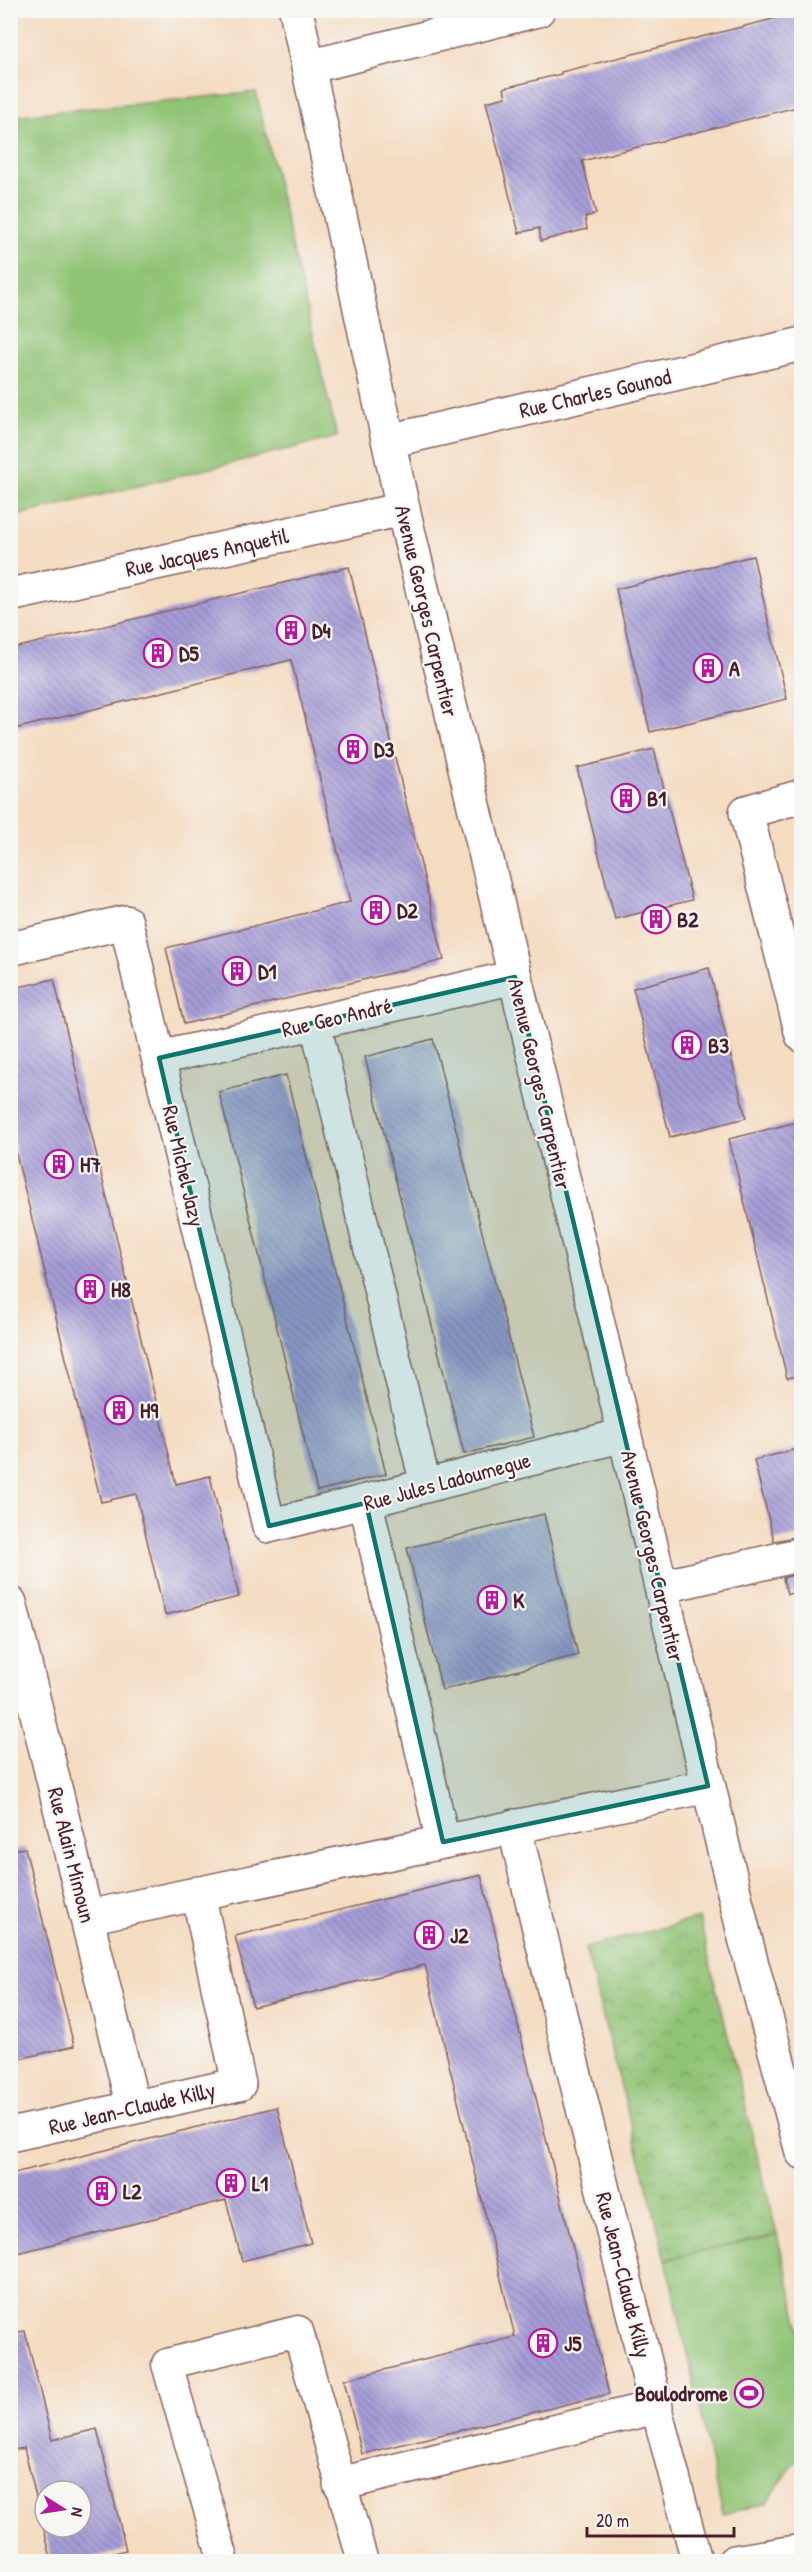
<svg xmlns="http://www.w3.org/2000/svg" width="812" height="2572" font-family="'Patrick Hand',sans-serif">
  <style>
    .grass { fill: #90c374; stroke: #6d7150; stroke-width: 1.5 }
    .park { fill: url(#park-crowns); stroke: #6d7150; stroke-width: 1.5 }
    .building { fill: url(#building-back-hatch); fill-rule: evenodd }
    .lines { fill: none; stroke-linecap: round; stroke-linejoin: round }
    .service-casing { stroke: #866160; stroke-width: 33 }
    .minor-casing { stroke: #866160; stroke-width: 36 }
    .tertiary-casing { stroke: #866160; stroke-width: 36 }
    .service { stroke: #fff; stroke-width: 30 }
    .minor { stroke: #fff; stroke-width: 33 }
    .tertiary { stroke: #fff; stroke-width: 33 }
    .marked { fill: #0f766e; fill-opacity: 0.2; stroke: #0f766e; stroke-width: 4.5; stroke-linejoin: round }
    .labels { text-anchor: middle; stroke-width: 4.5; stroke-linejoin: round; paint-order: stroke }
    .street-label { font-size: 22px; fill: #4a1f2b; stroke: #f6f6f2 }
    .poi-label { font-size: 22px; font-weight: bold; fill: #4a1f2b; stroke: #f6f6f2; text-anchor: start }
  </style>
  <defs>
    <pattern id="park-crowns" width="20" height="18" patternUnits="userSpaceOnUse" patternTransform="scale(1.5)"><rect width="20" height="18" fill="#90c374"/><path d="M2 6a3 3 0 1 1 6 0M12 15a3 3 0 1 1 6 0" fill="none" stroke="#789e5f"/></pattern>
    <pattern id="building-back-hatch" width="6" height="6" patternUnits="userSpaceOnUse" patternTransform="scale(1.5)"><rect width="6" height="6" fill="#a59dd7"/><path d="M-1 5l2 2M0 0l6 6M5-1l2 2" fill="none" stroke="#887faf"/></pattern>
  </defs>
  <rect width="100%" height="100%" fill="#f6f6f2"/>
  <filter id="ink" filterUnits="userSpaceOnUse"><feTurbulence type="fractalNoise" baseFrequency=".0167" numOctaves="2"/><feDisplacementMap in="SourceGraphic" scale="12" xChannelSelector="R" yChannelSelector="G"/><feConvolveMatrix kernelMatrix="1 2 1 2 8 2 1 2 1" color-interpolation-filters="sRGB"/></filter>
  <filter id="wash" filterUnits="userSpaceOnUse"><feTurbulence type="fractalNoise" baseFrequency=".008" numOctaves="4" result="noise"/><feDisplacementMap in="SourceGraphic" scale="24" xChannelSelector="R" yChannelSelector="G"/><feGaussianBlur stdDeviation="1.35" result="paint"/><feColorMatrix in="noise" values="0 0 0 0 0 0 0 0 0 0 0 0 0 0 0 0 0 1.4 0 .05"/><feComposite in="paint" operator="in"/></filter>
  <g filter="url(#wash)">
    <rect width="100%" height="100%" fill="#f4dcc1"/>
    <!-- grass -->
    <g class="grass">
      <path d="M256,92L337,437L11,517V116Z"/>
      <path d="M777,2235L801,2333L802,2452L766,2503L723,2514L666,2259Z"/>
    </g>
    <!-- park -->
    <path class="park" d="M699,1918L777,2235L666,2259L585,1948Z"/>
    <g id="blocks">
      <!-- building -->
      <g class="building">
        <path d="M801,12V106L582,161L596,214L585,217L587,229L541,241L539,228L519,233L486,102L506,97L504,88L561,74V72Z"/>
        <path d="M753,556L787,699L650,732L616,589Z"/>
        <path d="M349,567L444,960L184,1024L166,948L350,902L291,660L10,730V649Z"/>
        <path d="M654,749L692,900L615,919L577,768Z"/>
        <path d="M709,968L746,1118L670,1137L633,988Z"/>
        <path d="M54,979L176,1484L210,1476L239,1597L165,1615L136,1494L101,1502L10,1129V989Z"/>
        <path d="M433,1039L534,1437L464,1454L365,1057Z"/>
        <path d="M286,1075L386,1474L317,1491L219,1092Z"/>
        <path d="M801,1121V1376L787,1378L729,1139Z"/>
        <path d="M801,1448V1536L774,1541L754,1460Z"/>
        <path d="M544,1514L578,1655L442,1690L407,1548Z"/>
        <path d="M801,1573V1592L787,1594L783,1578Z"/>
        <path d="M25,1848L74,2046L10,2061V1850Z"/>
        <path d="M481,1875L609,2394L362,2454L344,2380L515,2337L425,1965L253,2007L235,1936Z"/>
        <path d="M277,2107L311,2243L242,2261L226,2200L10,2255V2174Z"/>
        <path d="M25,2331L52,2440L97,2429L126,2550L81,2562H52L24,2448L10,2451V2333ZM45,2491H81V2527H45Z"/>
      </g>
    </g>
  </g>
  <g filter="url(#ink)">
    <use href="#blocks" fill-opacity="0" stroke="#866160" stroke-width="1.5"/>
    <g class="lines">
      <!-- service casing -->
      <g class="service-casing">
        <g id="service">
          <path d="M315,1022L426,1487"/>
          <path d="M656,2407L697,2562"/>
          <path d="M224,2562L167,2364L298,2331L363,2562"/>
        </g>
      </g>
      <!-- minor casing -->
      <g class="minor-casing">
        <g id="minor">
          <path d="M308,67L538,10"/>
          <path d="M389,441L802,344"/>
          <path d="M10,595L403,509"/>
          <path d="M802,796L746,812L802,1035"/>
          <path d="M10,949L126,922L269,1526L624,1435"/>
          <path d="M159,1058L515,977"/>
          <path d="M366,1503L443,1842"/>
          <path d="M661,1587L802,1554"/>
          <path d="M10,1603L133,2107"/>
          <path d="M87,1917L708,1786"/>
          <path d="M10,2135L239,2084L198,1893"/>
          <path d="M340,2484L656,2407L514,1826"/>
          <path d="M734,2562L802,2551"/>
        </g>
      </g>
      <!-- tertiary casing -->
      <g class="tertiary-casing">
        <path id="tertiary" d="M296,10L403,509L746,1942L802,2152"/>
      </g>
      <!-- service -->
      <use href="#service" class="service"/>
      <!-- minor -->
      <use href="#minor" class="minor"/>
      <!-- tertiary -->
      <use href="#tertiary" class="tertiary"/>
    </g>
  </g>
  <!-- marked area -->
  <path class="marked" d="M515,977L708,1786L443,1842L366,1503L269,1526L159,1058Z"/>
  <!-- icons -->
  <defs>
    <g id="building-ring" transform="scale(1.5)"><circle r="9.5" fill="#f6f6f2" stroke="#b5179e" stroke-width="1.5"/><path d="M-4-6H4V6H1V3H-1V6H-4ZM-2.5-4.3h1.7v1.8h-1.7ZM.8-4.3h1.7v1.8H.8ZM-2.5-1h1.7V.8h-1.7ZM.8-1h1.7V.8H.8Z" fill="#b5179e"/></g>
    <g id="stadium-ring" transform="scale(1.5)"><circle r="9.5" fill="#f6f6f2" stroke="#b5179e" stroke-width="1.5"/><path d="M0-5a6.5 5 0 1 0 0 10a6.5 5 0 1 0 0-10ZM-3.5-1.8h7v3.6h-7Z" fill="#b5179e"/></g>
  </defs>
  <g fill-rule="evenodd">
    <use href="#building-ring" x="291" y="630"/>
    <use href="#building-ring" x="158" y="653"/>
    <use href="#building-ring" x="708" y="668"/>
    <use href="#building-ring" x="353" y="749"/>
    <use href="#building-ring" x="626" y="798"/>
    <use href="#building-ring" x="376" y="910"/>
    <use href="#building-ring" x="656" y="919"/>
    <use href="#building-ring" x="237" y="971"/>
    <use href="#building-ring" x="687" y="1045"/>
    <use href="#building-ring" x="59" y="1164"/>
    <use href="#building-ring" x="90" y="1289"/>
    <use href="#building-ring" x="119" y="1410"/>
    <use href="#building-ring" x="492" y="1600"/>
    <use href="#building-ring" x="429" y="1935"/>
    <use href="#building-ring" x="231" y="2183"/>
    <use href="#building-ring" x="102" y="2191"/>
    <use href="#building-ring" x="543" y="2343"/>
    <use href="#stadium-ring" x="749" y="2393"/>
  </g>
  <g class="labels">
    <!-- street labels -->
    <g class="street-label">
      <text transform="translate(595 393) rotate(-13)" y="8">Rue Charles Gounod</text>
      <text transform="translate(207 552) rotate(-12)" y="8">Rue Jacques Anquetil</text>
      <text transform="translate(427 611) rotate(77)" y="8">Avenue Georges Carpentier</text>
      <text transform="translate(337 1017) rotate(-13)" y="8">Rue Geo André</text>
      <text transform="translate(540 1084) rotate(77)" y="8">Avenue Georges Carpentier</text>
      <text transform="translate(184 1166) rotate(77)" y="8">Rue Michel Jazy</text>
      <text transform="translate(447 1481) rotate(-15)" y="8">Rue Jules Ladoumegue</text>
      <text transform="translate(653 1556) rotate(77)" y="8">Avenue Georges Carpentier</text>
      <text transform="translate(72 1855) rotate(76)" y="8">Rue Alain Mimoun</text>
      <text transform="translate(132 2108) rotate(-13)" y="8">Rue Jean-Claude Killy</text>
      <text transform="translate(624 2275) rotate(76)" y="8">Rue Jean-Claude Killy</text>
    </g>
    <!-- poi labels -->
    <g class="poi-label">
      <text x="312" y="638">D4</text>
      <text x="179" y="661">D5</text>
      <text x="729" y="676">A</text>
      <text x="374" y="757">D3</text>
      <text x="647" y="806">B1</text>
      <text x="397" y="918">D2</text>
      <text x="677" y="927">B2</text>
      <text x="258" y="979">D1</text>
      <text x="708" y="1053">B3</text>
      <text x="80" y="1172">H7</text>
      <text x="111" y="1297">H8</text>
      <text x="140" y="1418">H9</text>
      <text x="513" y="1608">K</text>
      <text x="450" y="1943">J2</text>
      <text x="252" y="2191">L1</text>
      <text x="123" y="2199">L2</text>
      <text x="564" y="2351">J5</text>
      <text x="728" y="2401" text-anchor="end">Boulodrome</text>
    </g>
  </g>
  <!-- margin -->
  <rect width="812" height="2572" fill="none" stroke="#f6f6f2" stroke-width="36"/>
  <!-- north arrow -->
  <g transform="translate(63 2509) rotate(102)"><circle r="28" fill="#f6f6f2" stroke="#b1a0a2" stroke-width="1.5"/>
  <path d="M0-4.5L10 22L0 15L-10 22Z" fill="#b5179e"/>
  <text y="-9" font-size="16" font-weight="bold" text-anchor="middle" fill="#4a1f2b">N</text>
  </g>
  <!-- scale -->
  <path d="M587 2527v9h147v-9" fill="none" stroke="#4a1f2b" stroke-width="3"/>
  <text x="596" y="2527" font-size="18" fill="#4a1f2b" stroke="#f6f6f2" stroke-width="4.5" paint-order="stroke">20 m</text>
</svg>
